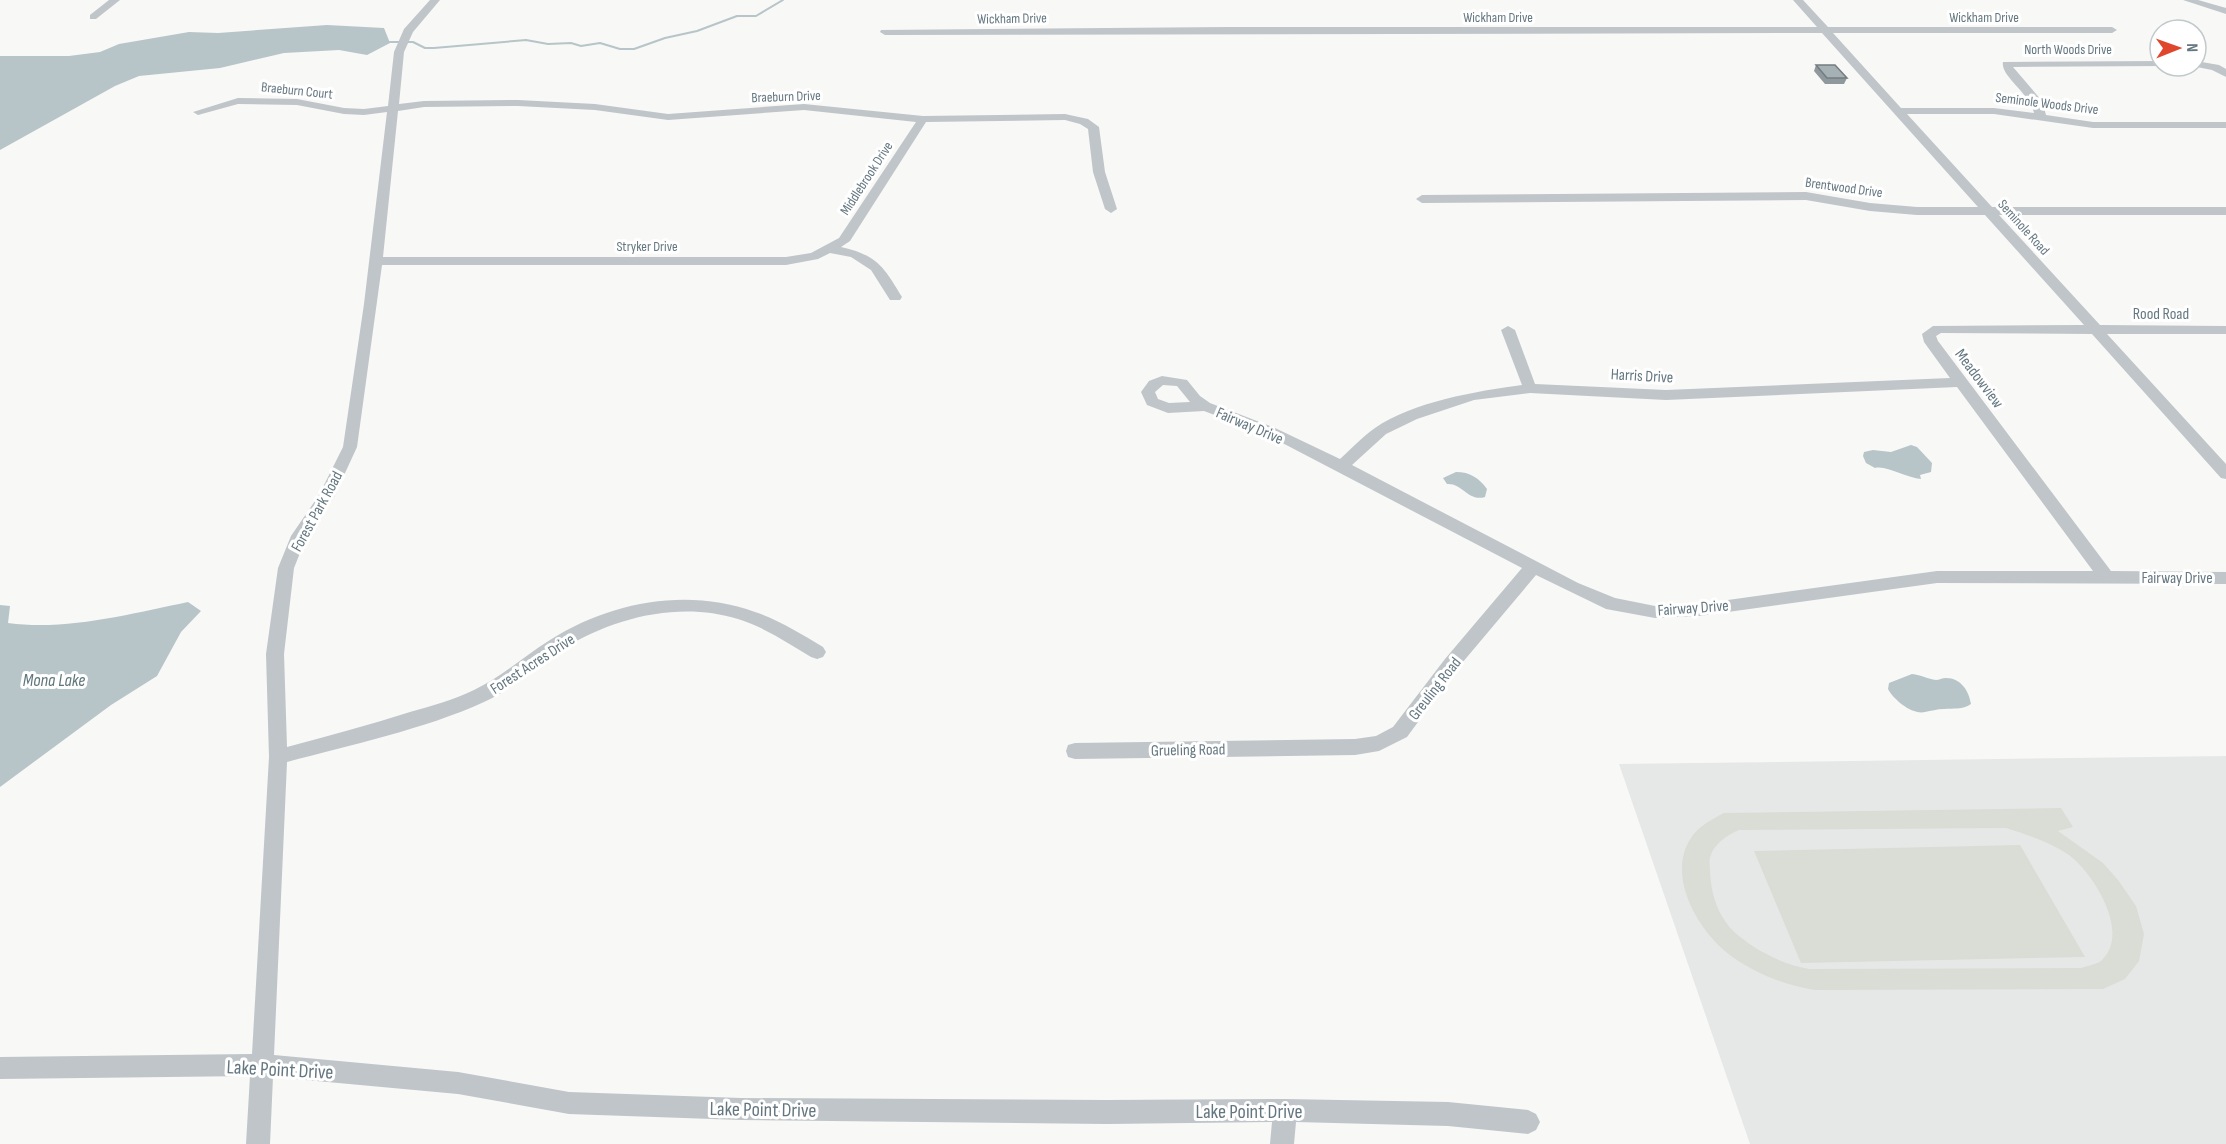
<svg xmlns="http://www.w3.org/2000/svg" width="2226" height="1144" font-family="'Sofia Sans Condensed',sans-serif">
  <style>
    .built { fill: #e6e8e7 }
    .green { fill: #d9ddd5; fill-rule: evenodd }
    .water { fill: #b7c5c8 }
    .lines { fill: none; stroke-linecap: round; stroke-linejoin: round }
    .stream { stroke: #b7c5c8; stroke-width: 2 }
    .minor { fill: #bfc5c8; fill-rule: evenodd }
    .wall { fill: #8f989c }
    .building { fill: #a6b1b5; stroke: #747c7f; stroke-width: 1.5 }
    .labels { text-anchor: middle; stroke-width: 6; stroke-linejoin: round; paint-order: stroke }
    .far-street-label { font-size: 14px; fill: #647780; stroke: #fff }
    .street-label { font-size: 16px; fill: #647780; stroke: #fff }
    .water-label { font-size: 18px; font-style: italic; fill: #5e767b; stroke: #fff }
    .near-street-label { font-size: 20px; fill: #647780; stroke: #fff }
  </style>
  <rect width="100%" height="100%" fill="#f8f8f6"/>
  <!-- built -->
  <path class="built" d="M2226,756V1144H1750L1619,764Z"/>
  <!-- green -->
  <g class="green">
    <path d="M2061,808L2073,827L2058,831L2103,863L2118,880L2136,906L2144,934L2139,961L2125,979L2103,989L1815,990C1785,985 1759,975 1734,958C1700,935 1665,877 1691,838C1698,826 1713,819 1724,813ZM2006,828C2028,835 2050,842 2069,855C2093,873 2131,932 2102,960C2098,964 2087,966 2081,968L1809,969C1783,964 1760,953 1739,936C1719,920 1711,896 1710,871C1710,867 1709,861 1710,857C1714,844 1727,835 1739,830Z"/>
    <path d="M2020,845L2085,957L1801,963L1754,851Z"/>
  </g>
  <!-- water -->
  <g class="water">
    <path d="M327,25L384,28L390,43L367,55L339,50L284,53L220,68L139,76L115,86L0,150V56H69L100,52L119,44L189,32L218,33Z"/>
    <path d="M1911,445L1917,447L1932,463L1931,472L1920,475L1921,479C1907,478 1886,465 1875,468L1866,463L1863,456L1864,452L1873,450L1891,452Z"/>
    <path d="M1456,472C1470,472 1479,478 1487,489L1485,497C1468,502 1463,483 1447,484L1443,478Z"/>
    <path d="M188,602L201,611L181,632L157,676L111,705L0,787V605L10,606L8,623C67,631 130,614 188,602Z"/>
    <path d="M1912,674C1921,675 1928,679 1936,680C1939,680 1942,678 1946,678C1961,678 1969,691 1971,704C1962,710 1954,708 1944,709C1937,709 1931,711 1925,712C1912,715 1894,700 1888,689L1889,683Z"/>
  </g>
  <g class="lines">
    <!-- stream -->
    <path class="stream" d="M386,42H413L425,48H434L526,40L548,44L571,43L581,46L600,43L620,49H634L665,38L697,31L737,16H756L783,0"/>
    <!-- minor -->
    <g class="minor">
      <path d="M109,0H120L96,19H90V15Z"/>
      <path d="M430,0H440L413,32L404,52L399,104L424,101L518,100L595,104L668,114L804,104L923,116L1065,114L1088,119L1099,127L1105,172L1117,209L1111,213L1105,209L1093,172L1088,129L1080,124L1065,120L926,122L850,241L841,247C877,255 884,267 902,297L900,300H890L871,270L851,257L830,253L818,259L786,265H382L357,447L334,497L306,538L294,568L284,654L287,747C328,736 369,725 410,712C431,706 454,700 474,690C502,677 524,656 550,640C610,602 687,587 755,612C779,620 801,634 823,647L826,652L823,657L817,659L811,657C788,643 764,627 738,619C680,601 614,617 563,649C536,666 513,689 484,702C425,729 350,745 287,762L274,1055L458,1072L569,1092L741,1098L1107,1100L1285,1099L1448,1102L1528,1110L1536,1114L1540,1122L1536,1130L1528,1134L1448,1126L1296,1122L1294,1144H1270L1272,1122L1107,1124L741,1120L569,1114L458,1094L273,1077L270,1144H246L250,1076L0,1079V1057L252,1054L269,757L266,654L278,568L291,536L319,495L343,447L364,304L387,112L364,115L344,114L297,105L238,104L198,115L193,112L238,98L297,99L344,108L364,109L388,106L394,52L404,29ZM518,106L595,110L668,120L804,110L916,122L839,238L811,253L786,257H383L398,111L424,107Z"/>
      <path d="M1793,0H1803L1828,27H2112L2117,30L2112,33H1833L1901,108H1994L2034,113C2030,93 2000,76 2003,62L2160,61V66H2164L2013,67L2042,101L2046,115L2093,122H2226V128H2093L1994,114H1907L1992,207H2226V215H1999L2100,325L2226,326V334H2107L2226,464V479L2221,478L2092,334L1941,333L1936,336L1938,341L2111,571L2226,572V584L1937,583L1699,616L1655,618L1606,609L1536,575L1457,669L1407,737L1379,751L1355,755L1075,759L1068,757L1066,751L1068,745L1075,743L1355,739L1376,736L1393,727L1445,659L1522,568L1265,434L1204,411L1168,413L1147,405L1141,392L1149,381L1162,376L1187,380L1200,396L1210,403L1275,428L1340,459C1351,449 1362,437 1375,428C1412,402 1477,391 1522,385L1501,330L1508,326L1515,330L1535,384L1666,390L1950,378L1924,342L1922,334L1933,326L2084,325L1985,215H1917L1870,211L1806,200L1422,203L1416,199L1422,195L1806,192L1870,203L1917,207H1978L1822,33L885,35L880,32L881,30L1229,27H1817ZM1163,385L1177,386L1190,402L1169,403L1158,399L1155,392ZM1957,387L2093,571H1937L1699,604L1655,606L1615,598L1578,583L1352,465L1386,434L1417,419L1474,400L1530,393L1666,400Z"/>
      <path d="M2183,0H2198L2226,8V14Z"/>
      <path d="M2196,61L2219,65L2226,69V77L2212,70L2192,66H2196Z"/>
    </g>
  </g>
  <!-- wall -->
  <path class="wall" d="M1816,65L1847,78L1844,84H1825L1814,71Z"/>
  <!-- building -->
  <path class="building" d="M1816,65H1835L1847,78H1827Z"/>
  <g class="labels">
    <!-- far-street labels -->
    <g class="far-street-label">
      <text x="1498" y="22">Wickham Drive</text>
      <text x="1984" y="22">Wickham Drive</text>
      <text transform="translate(1012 18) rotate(-1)" y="5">Wickham Drive</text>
      <text x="2068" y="54">North Woods Drive</text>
      <text transform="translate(297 90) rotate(6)" y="5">Braeburn Court</text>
      <text transform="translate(786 96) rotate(-2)" y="5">Braeburn Drive</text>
      <text transform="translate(2047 103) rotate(7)" y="5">Seminole Woods Drive</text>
      <text transform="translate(866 178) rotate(-57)" y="5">Middlebrook Drive</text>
      <text transform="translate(1844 187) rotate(8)" y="5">Brentwood Drive</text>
      <text transform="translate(2024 227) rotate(48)" y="5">Seminole Road</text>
      <text x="647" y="251">Stryker Drive</text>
    </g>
    <!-- street labels -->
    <g class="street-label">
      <text x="2161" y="319">Rood Road</text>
      <text transform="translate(1642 375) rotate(3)" y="6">Harris Drive</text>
      <text transform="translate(1980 378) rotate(53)" y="6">Meadowview</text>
      <text transform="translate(1250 425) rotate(23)" y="6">Fairway Drive</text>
      <text transform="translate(316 511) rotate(-61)" y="6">Forest Park Road</text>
      <text x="2177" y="583">Fairway Drive</text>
      <text transform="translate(1693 607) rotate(-4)" y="6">Fairway Drive</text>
      <text transform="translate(532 663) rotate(-33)" y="6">Forest Acres Drive</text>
      <text transform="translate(1434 688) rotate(-52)" y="6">Greuling Road</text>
      <text transform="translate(1188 749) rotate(-1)" y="6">Grueling Road</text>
    </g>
    <!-- water labels -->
    <g class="water-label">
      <text x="54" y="686">Mona Lake</text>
    </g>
    <!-- near-street labels -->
    <g class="near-street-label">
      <text transform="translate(280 1069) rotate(3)" y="7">Lake Point Drive</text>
      <text transform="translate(763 1109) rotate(1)" y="7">Lake Point Drive</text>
      <text x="1249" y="1118">Lake Point Drive</text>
    </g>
  </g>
  <!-- north arrow -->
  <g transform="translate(2178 48) rotate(89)"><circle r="28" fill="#ffffff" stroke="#c1c9cc" stroke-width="1.5"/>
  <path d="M0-4.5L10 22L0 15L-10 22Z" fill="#e0462e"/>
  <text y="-9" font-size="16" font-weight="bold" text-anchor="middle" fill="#647780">N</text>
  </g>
</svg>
